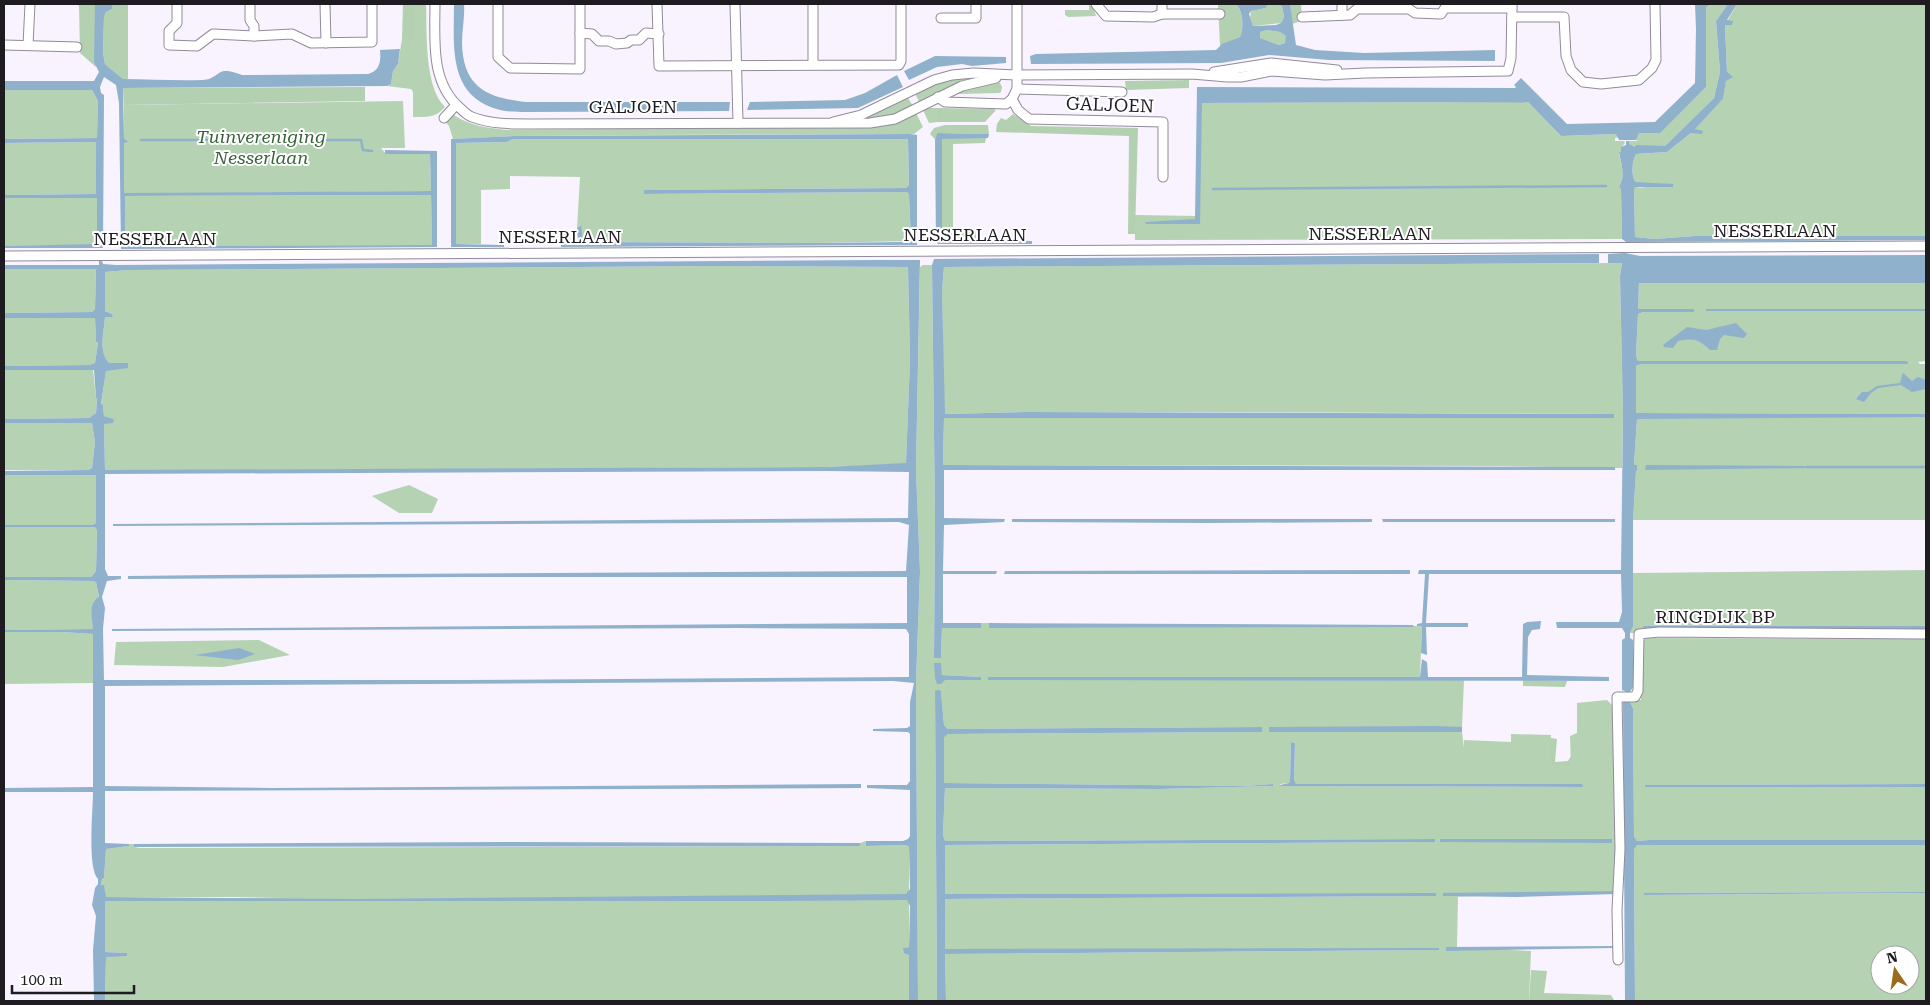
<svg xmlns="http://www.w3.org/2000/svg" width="1930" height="1005" font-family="'Roboto Serif',serif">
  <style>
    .green { fill: #b5d2b3; fill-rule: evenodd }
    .forest { fill: #b3d0b1 }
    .water { fill: #90b1cc; fill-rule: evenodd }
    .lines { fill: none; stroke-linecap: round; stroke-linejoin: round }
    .stream { stroke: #90b1cc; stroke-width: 2.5 }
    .street-casing { stroke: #928b99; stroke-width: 11 }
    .street { stroke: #fff; stroke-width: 9 }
    .labels { text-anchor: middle; stroke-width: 4; stroke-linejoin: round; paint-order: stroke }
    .street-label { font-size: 18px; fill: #1e1b21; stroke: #fff }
    .park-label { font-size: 18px; font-style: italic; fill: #396338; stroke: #fff }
  </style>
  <rect width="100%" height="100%" fill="#f8f3ff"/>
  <!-- green -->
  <g class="green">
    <path d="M414,4H426C427,31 424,87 445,107C436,118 427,117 413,117V92L411,89L387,86L391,84L393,71L398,64L402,39H414Z"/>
    <path d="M1268,4H1277L1282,6L1284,17L1281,23L1253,26L1250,18L1251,11L1266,8Z"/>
    <path d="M1710,4H1728L1716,21L1720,72L1714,98L1665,146L1635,147L1629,145V141H1638L1636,140V137L1639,133L1660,132L1706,87V8Z"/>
    <path d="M1737,4H1926V236H1695L1655,239L1635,237L1634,188L1673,185L1635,183C1631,174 1632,162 1636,154L1667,152L1691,133L1723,99L1727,72L1725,25Z"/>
    <path d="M1089,5L1093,6L1096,16L1068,17L1065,15V10H1089Z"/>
    <path d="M1267,30L1280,32L1287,36L1285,43L1279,45L1259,38L1260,32Z"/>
    <path d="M953,78H972L920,103L915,94L941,81Z"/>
    <path d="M989,83H1000L1002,87L1001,92L999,93L958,94L971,87Z"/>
    <path d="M4,90H92L98,101L97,138L4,139Z"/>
    <path d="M908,98L913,106L894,116L863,120Z"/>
    <path d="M403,101L405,148H381L386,154H430L431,191L124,194V143L129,142L124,140V105Z"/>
    <path d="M1528,102L1561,136L1616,134L1619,137L1615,138V141H1624L1625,143L1621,148V152L1619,153C1621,163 1626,177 1619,186L1621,190L1622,239L1135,240V215L1198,216L1201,103Z"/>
    <path d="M926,108H938V122L929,123L923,110Z"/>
    <path d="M916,113L923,127L914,134L636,135L515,136L453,139L449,126L445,121L454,115C470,126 488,128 507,130L845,126Z"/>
    <path d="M513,139H908L909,185L906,188L644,190V194L907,192L909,195L911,241L817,243L582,242L580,225L577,228L580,177L510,176V189L481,190V244H456V143L507,142Z"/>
    <path d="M96,142V194L4,195V143Z"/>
    <path d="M431,195L432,245L125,246V196Z"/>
    <path d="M4,198H98L97,245L4,246Z"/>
    <path d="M1622,263L1620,276L1623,414L1622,468L1499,466L943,465L944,418H1613L1614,414L1210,412H1027L944,414L942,291L944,267Z"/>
    <path d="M923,265H932L935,519L934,658H941L942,628H981V623H989V628L1422,626L1420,677H989L988,679L1464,680L1462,727H1269V732H1462L1464,748V740L1511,742V734L1551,735V765H1571L1570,736L1577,733V703L1607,700L1614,707L1617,842L1615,891L1451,897H1458L1457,947H1446L1531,951L1529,1001H946L945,954L1438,950L1439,949H944L945,899L1436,896V893L945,894L944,845L1435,842V839L945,841L943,835L945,788L1159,789L1272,786L1273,784L1245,786L944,783V736L948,734L1262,732L1258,727L948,729L944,725L941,691H935L937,1001H918L916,683L920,571L916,469L920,267ZM940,663L942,675L981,677V680H945L935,678ZM1291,742L1295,743L1294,781L1296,784H1582V787L1280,786V784L1289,783L1290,781ZM1441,839H1612V842H1440Z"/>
    <path d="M717,266L908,267L910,360L906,464L827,467L105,471L104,424L114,419L104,416L103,405H101L106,370L128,367L127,363H109C98,350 104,334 105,317H113L112,314L105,311V272L128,270Z"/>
    <path d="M96,268L95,309L92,312L4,313V269Z"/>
    <path d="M1639,283H1926V309H1706V311H1926V361L1918,362L1920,364H1926V414L1636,413V366L1641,364H1907V361H1638L1636,356L1638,314L1643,312H1694V310L1638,309Z"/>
    <path d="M4,318H95L96,342L98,343L95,363L89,365L4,366Z"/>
    <path d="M4,370H93L96,398L97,399L96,413L89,418L4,419Z"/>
    <path d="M1643,417H1926V520H1633L1636,470H1637V465H1634L1637,419Z"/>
    <path d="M92,422L95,442L92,468L88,470H4V423Z"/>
    <path d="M4,475H96V523L92,525H4Z"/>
    <path d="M409,485L438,499L432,513H399L372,496Z"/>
    <path d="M4,527H95L97,529L96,571L91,577H4Z"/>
    <path d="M1926,570V626H1644L1643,633H1630L1633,627V573Z"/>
    <path d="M4,580L92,581L96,582L99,597L92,608L93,629L4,630Z"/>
    <path d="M4,632H62L93,634V683L4,684Z"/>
    <path d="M1646,638L1926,639V784L1645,785V787H1926V840H1649L1637,841L1634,838L1633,708L1629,700H1641L1640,678L1643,641Z"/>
    <path d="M259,640L290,655L223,667L114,665L116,642Z"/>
    <path d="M866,841V846L906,845L909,847V947L904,948L909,955L910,1001H105L106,956H127V953L105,952V901L278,897H105L104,886L101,885L102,879L104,878L106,849L128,846L129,844H134V847L140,848L859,846L860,843Z"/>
    <path d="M1637,845H1926V892L1644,893V895L1926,893V1000L1635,1001L1634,848ZM1880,955H1910V985H1880Z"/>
  </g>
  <!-- forest -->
  <g class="forest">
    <path d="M77,4H95L96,67L80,53L79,6Z"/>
    <path d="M113,4H128V79H123L105,64L103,53L104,17L106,12L112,9Z"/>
    <path d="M403,4H414V39H402Z"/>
    <path d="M1218,4H1236C1243,11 1244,27 1240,37L1220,46Z"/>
    <path d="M1290,4H1301L1302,21L1292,24Z"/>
    <path d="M1189,80V88L1126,90L1125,81Z"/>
    <path d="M365,87V101L124,105L123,88Z"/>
    <path d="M938,108L993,109L996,110L985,122H938Z"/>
    <path d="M1013,114L1031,126L1138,128L1135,234H1128L1129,136L996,132L997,124L1001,118L1006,120Z"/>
    <path d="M945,125H988L989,134L937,133L935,139L930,134L934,128Z"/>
    <path d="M942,138H986L985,143L953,144V228L980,229V241L942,240Z"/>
    <path d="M1523,680L1567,681L1565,687L1523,686Z"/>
    <path d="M1551,738L1557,739L1555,762L1568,761L1571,756V765H1551Z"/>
    <path d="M1531,970L1547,971L1544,993L1611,995L1614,1000L1529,1001Z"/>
  </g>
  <!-- water -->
  <g class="water">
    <path d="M95,4H113L112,9L106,12L104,17L103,53L105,64L123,79C149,79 176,81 202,80C222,79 214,64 242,75L368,74C380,71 381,61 380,50L400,49L398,64L393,71L391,84L387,86L123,88L124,139L129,142L124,143V193L431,191L430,154H385V150L437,151V247L121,249L119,103L116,85L104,77L100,87L101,93L104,95L103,248H4V246L97,244V198H4V195L96,194V142L4,143V139L97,138L98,101L92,90H4V81H94L99,72L94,62ZM431,195L432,245L125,246V196Z"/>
    <path d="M454,4H464C465,17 462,30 462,43C463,87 487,98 526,102H730L729,111L527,112C518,112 508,112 500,110C447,97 454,46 454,4Z"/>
    <path d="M1236,4H1268L1266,8L1251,11L1249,14L1253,26L1276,25L1281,23L1284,17L1282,6L1277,4H1290L1296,45L1315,50L1364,53L1495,50V61L1329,60L1269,55L1221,63L1031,64L1030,56L1036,54L1216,50L1222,44L1240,37C1244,27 1243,11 1236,4ZM1267,30L1280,32L1286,36L1285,43L1279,45L1260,38V32Z"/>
    <path d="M1695,4H1710L1706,8V87L1660,133H1639L1636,140H1619L1616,134L1561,136L1528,102L1202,103L1200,224H1146L1145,222L1195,219L1197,87L1515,88L1516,87L1514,85L1521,78L1567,124L1655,122L1695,83L1696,29Z"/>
    <path d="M1728,4H1737L1727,20L1733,21L1732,25H1725L1727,72L1733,77L1726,81L1723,99L1695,129L1703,131L1702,134L1691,133L1667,152L1636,154C1632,162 1631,174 1635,182L1673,184V187H1640L1634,188L1635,237L1655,239L1695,236H1926V240L1626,242L1622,239L1621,190L1619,186C1626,177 1621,163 1619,152H1621V147L1626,145V141H1629V144L1635,147L1636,145L1665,146L1714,98L1720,72L1716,21Z"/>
    <path d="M935,56L1006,57V63L972,66L962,64L937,67L909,80L904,71Z"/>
    <path d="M897,75L903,87L858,108L747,110L750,102L845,100L865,93Z"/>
    <path d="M937,133L989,134L988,138L942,139V240L1032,241V244H938L936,242L935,139Z"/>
    <path d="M910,134L917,135V245L561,247V243L578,242L577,228L581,225L583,242L817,243L903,242L911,240L909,195L907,192L644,194V190L906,188L909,185L908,139H513L507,142L456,143V244L504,245V247H451V139L515,136Z"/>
    <path d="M1625,253L1640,256L1926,255V283H1639L1638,309H1694V312H1643L1638,314L1636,356L1638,361H1907L1908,364H1641L1636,366V413L1926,414V417L1637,419L1634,465H1637V470L1636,471L1633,520V627L1630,633V638L1633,640L1634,686L1629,693L1622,690V640L1625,638V633L1622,628H1557L1556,622H1619L1622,612L1621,574H1429L1426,623H1468V627H1426L1427,655L1421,653L1422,626H1417V624L1422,623L1425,574H1418L1419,570H1621L1623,414L1620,276L1622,263H1608V254Z"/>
    <path d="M1599,254V263L944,267L942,291L945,414L1027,412L1614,414V418H944L943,465L1615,467V470H944V518L1005,519L1004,522L944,525L943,571H997L996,574H943V623H981V628H942L941,658H934L935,519L932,265L934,259Z"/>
    <path d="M880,260H920L916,469L920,571L916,683L918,1001H909V955L904,953L903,948L909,947L910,906L907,900L780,901H105V952L127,953V956L106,957L105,1001H94L93,950L96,916L92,905L95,888L98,884V879C87,868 93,810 93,792H4V788L93,787V634L62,632H4V630L93,629C92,618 88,603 99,597L96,582L92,581L4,580V577H91L96,571L97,530L95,527H4V525H92L96,523V475H4V471L88,470L92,468L95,442L92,423H4V419L89,418L96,413L97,399L96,398L94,370H4V366L89,365L95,363L98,343L96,342L95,318H4V313L92,312L95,309L96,269H4V265H99V261H102L103,264L116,265ZM717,266L908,267L910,360L906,463L827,467L105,470L104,424L113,423L114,419L104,416L103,405L101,404L106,371L128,368V363H109C98,350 104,334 105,317H113L112,314L105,311V272L128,270ZM826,471L909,472L908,518L113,524V526L899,522L909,525L906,571L215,575L128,576V579L461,577H907V623L112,629V631L738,628L906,629L909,634V677L470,680H104L103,629L105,608L102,597L107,581L121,579V576H108L105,569V474ZM893,681L914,683L910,702V726L907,728L873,729V731L908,732L910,734V781L907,785H867V788L910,790V836L908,839L903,841H866V846L906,845L909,847L910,889L906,894L357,899L106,897L104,885H101L102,879L104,878L106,849L129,846V844L105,843V791L861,788V784L271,788L105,786V686Z"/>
    <rect x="1706" y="309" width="220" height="2"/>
    <path d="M1736,323L1747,334L1744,338L1724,335L1720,339L1717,350H1710C1698,339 1694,338 1678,341L1673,348L1664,347L1663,345L1687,327L1706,330Z"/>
    <path d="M1903,373L1912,381L1918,377L1926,380V389L1912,392L1901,385L1878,388L1871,393L1864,402L1856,399L1862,392H1868L1877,386L1900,383Z"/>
    <path d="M1646,465L1804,466L1810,468L1645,470Z"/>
    <path d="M1012,519H1372V522L1209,523L1012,522Z"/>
    <path d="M1382,519H1615V522H1383Z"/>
    <path d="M1410,570V574H1004L1005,571Z"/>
    <path d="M1541,621L1540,629L1532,630L1528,637L1527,675L1609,677V681L988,680V677H1420L1422,659L1427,662L1428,677H1522L1523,624L1527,622Z"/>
    <path d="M989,623L1413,625L1414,627L989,628Z"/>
    <path d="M1643,626H1926V629L1710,628L1644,630Z"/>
    <path d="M239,648L255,654L238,660L195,655Z"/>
    <path d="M934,663H941L942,675L981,677V680H945L941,684H937L935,678Z"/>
    <path d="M938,690L941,691L944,725L948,729L1262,727V732L948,734L944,737V783L1245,786L1273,784V786L1159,789L945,788L943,835L945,841L1435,839V842L945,845V894L1436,893V896L945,899V949L1439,948V950L945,954L946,1001H937L935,691Z"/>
    <path d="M1625,700H1629L1633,708L1634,837L1637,841L1649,840H1926V845H1637L1634,849L1635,1001H1625L1623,703Z"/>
    <path d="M1434,726L1462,727V732H1269V727Z"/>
    <path d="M1291,742L1295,743L1294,780L1296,784H1582L1583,787L1280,786V785L1289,783L1290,781Z"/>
    <path d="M1926,784V787H1645V785Z"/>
    <path d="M1440,839H1612V843L1440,842Z"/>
    <path d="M502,842L860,843V846L134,847V844Z"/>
    <path d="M1615,891L1616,894L1517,897L1443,896V893Z"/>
    <path d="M1926,892V893L1644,895V893Z"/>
    <path d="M1614,946V948L1446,951V947Z"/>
    <path d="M1890,1000L1926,1001H1642Z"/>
  </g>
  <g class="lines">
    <!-- stream -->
    <g class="stream">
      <path d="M141,140H361L363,150L372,151"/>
      <path d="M1213,189L1606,186"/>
      <path d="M1807,467H1926"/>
    </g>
    <!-- street casing -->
    <g class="street-casing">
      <g id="street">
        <path d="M177,4V23L169,31V45L197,46L213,34L254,36L292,34L311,43L372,42V4"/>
        <path d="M250,4V20L254,26V36"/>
        <path d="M325,4L326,43"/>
        <path d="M435,4C435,40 430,82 460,108C463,111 467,115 472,117C490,124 510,124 529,124L870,123L895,119L962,86L996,78"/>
        <path d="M498,4V57L510,68L580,69V4"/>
        <path d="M657,4L659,66L899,65L901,61V4"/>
        <path d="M735,4L738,123"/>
        <path d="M813,4V64"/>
        <path d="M1096,4L1106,16L1153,17L1162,14H1220"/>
        <path d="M1162,4V14"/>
        <path d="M1342,4V15"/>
        <path d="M1302,17L1350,15L1357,9H1409L1415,13L1441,14L1445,8H1512"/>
        <path d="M1512,17H1564L1566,56L1571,70L1583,82L1601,84L1639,80L1652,68L1656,60L1655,4"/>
        <path d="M941,18H976V4"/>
        <path d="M580,33L592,34L599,41H609L616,44L627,43L631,40H639L646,33L659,34"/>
        <path d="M4,45L77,47"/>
        <path d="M28,45L30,4"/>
        <path d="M1214,72L1271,63L1337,70"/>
        <path d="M1017,89L1122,92"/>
        <path d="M938,97L945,102L1006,104L1012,99L1017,89V4"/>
        <path d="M1012,99L1018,110L1029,119L1163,122V177"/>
        <path d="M444,118L456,105"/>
        <path d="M833,122L861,115L934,80L952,75L974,73L1016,75L1192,74L1227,77H1241L1272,71L1325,75L1365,73L1508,71L1511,58L1512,4"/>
        <path d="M4,256L1926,246"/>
        <path d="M1618,960L1617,910L1620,849L1617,697H1635L1638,691L1639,634L1659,632L1926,634"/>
      </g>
    </g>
    <!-- street -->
    <use href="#street" class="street"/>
  </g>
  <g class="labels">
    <!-- street labels -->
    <g class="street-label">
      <text transform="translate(1110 105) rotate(2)" y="6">GALJOEN</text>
      <text x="633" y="113">GALJOEN</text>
      <text x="1775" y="237">NESSERLAAN</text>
      <text x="1370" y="240">NESSERLAAN</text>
      <text x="965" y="241">NESSERLAAN</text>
      <text x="560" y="243">NESSERLAAN</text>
      <text x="155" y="245">NESSERLAAN</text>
      <text x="1715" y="623">RINGDIJK BP</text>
    </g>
    <!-- park labels -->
    <g class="park-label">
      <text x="261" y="143">Tuinvereniging<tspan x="261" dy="21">Nesserlaan</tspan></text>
    </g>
  </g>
  <!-- border -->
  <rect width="1930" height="1005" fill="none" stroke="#1e1b21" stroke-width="10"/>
  <!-- north arrow -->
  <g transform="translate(1895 970) rotate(347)"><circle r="24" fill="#ffffff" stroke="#a5a4a6"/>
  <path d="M0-4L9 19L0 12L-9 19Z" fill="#996b1b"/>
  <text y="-8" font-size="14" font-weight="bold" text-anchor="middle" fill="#1e1b21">N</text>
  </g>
  <!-- scale -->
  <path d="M12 985v8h122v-8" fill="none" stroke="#1e1b21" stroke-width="2.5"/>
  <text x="20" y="985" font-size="15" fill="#1e1b21" stroke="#ffffff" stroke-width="4" paint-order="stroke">100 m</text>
</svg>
